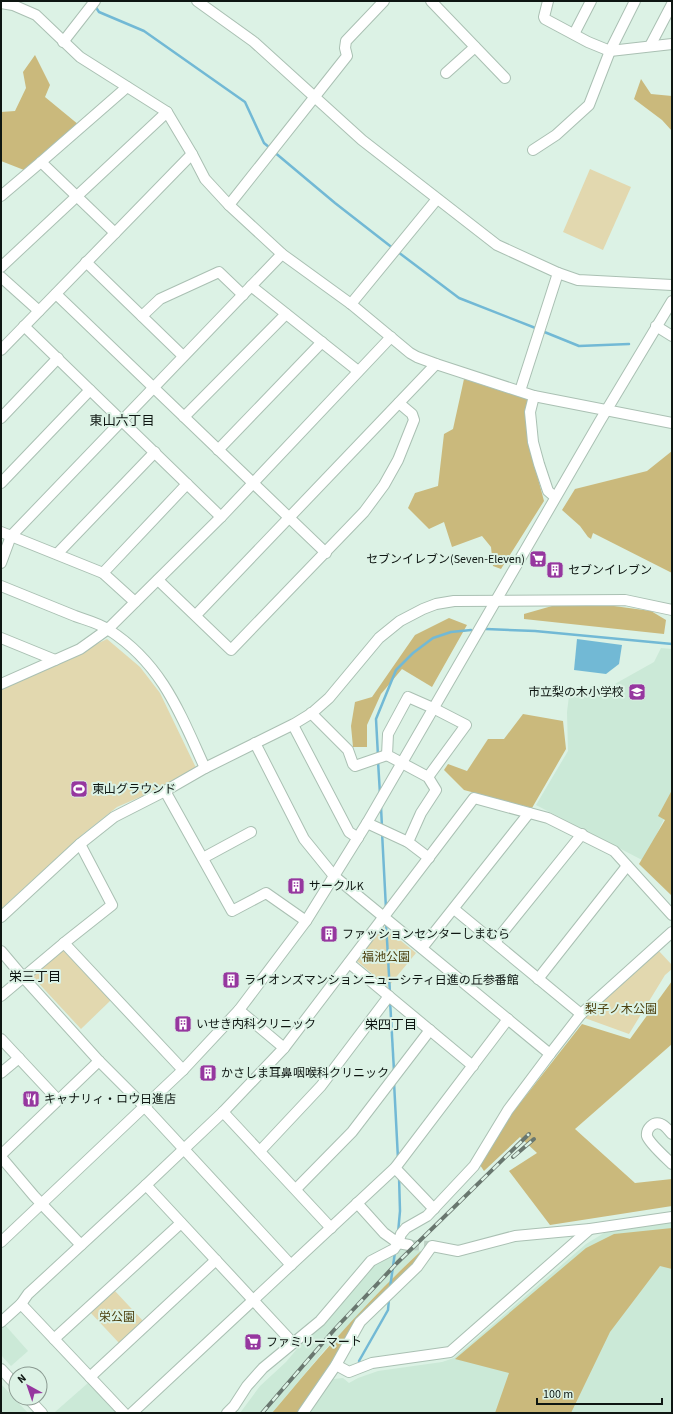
<svg xmlns="http://www.w3.org/2000/svg" width="673" height="1414" font-family="'Source Sans 3','Noto Sans JP',sans-serif">
  <style>
    .built { fill: #cbe9d7 }
    .green { fill: #e2d8af }
    .forest { fill: #cab97c }
    .water { fill: #72b9d5 }
    .lines { fill: none; stroke-linecap: round; stroke-linejoin: round }
    .stream { stroke: #72b9d5; stroke-width: 2.5 }
    .minor-tunnel { stroke: #bdd1c5; stroke-width: 10; stroke-dasharray: 10 5; stroke-linecap: butt }
    .minor-casing { stroke: #aac0b3; stroke-width: 12 }
    .minor { stroke: #fff; stroke-width: 10 }
    .rail-casing { stroke: #69776f; stroke-width: 4 }
    .rail { stroke: #dcf2e5; stroke-width: 2.5; stroke-dasharray: 8; stroke-linecap: butt }
    .labels { text-anchor: middle; stroke-width: 4; stroke-linejoin: round; paint-order: stroke }
    .poi-label { font-size: 12px; fill: #0e1612; stroke: #dcf2e5; text-anchor: start }
    .park-label { font-size: 12px; fill: #4c400f; stroke: #dcf2e5 }
    .neighbourhood-label { font-size: 13px; fill: #0e1612; stroke: #dcf2e5 }
  </style>
  <rect width="100%" height="100%" fill="#dcf2e5"/>
  <!-- built -->
  <g class="built">
    <path d="M661,648L672,649V802L644,861L536,805L568,751L567,712L570,688L597,694L654,662Z"/>
    <path d="M667,1223H672V1413H306L326,1385L333,1379L343,1378L349,1383L358,1378L378,1371L442,1362L454,1358L586,1244L604,1233L614,1230Z"/>
    <path d="M399,1247L421,1251L394,1277L323,1352L272,1413H240L260,1386L286,1362L307,1337L315,1330L325,1324V1320L370,1267Z"/>
    <path d="M5,1325L28,1351L11,1366L1,1355V1329Z"/>
    <path d="M88,1383L116,1413H55V1412Z"/>
    <path d="M1,1384L14,1398L28,1413H1Z"/>
  </g>
  <!-- green -->
  <g class="green">
    <path d="M590,169L631,187L603,250L563,232Z"/>
    <path d="M107,639L140,667L160,693L198,772L117,807L83,834L1,909V690Z"/>
    <path d="M384,927L416,953L388,987L357,961L381,928Z"/>
    <path d="M657,949L672,965V969L665,975L629,1034L582,1017Z"/>
    <path d="M66,950L111,1000L81,1029L32,976L33,973L60,951Z"/>
    <path d="M114,1290L144,1322L120,1344L90,1312Z"/>
  </g>
  <!-- forest -->
  <g class="forest">
    <path d="M35,55L50,85L45,97L79,125L24,170L1,161V112L15,111L26,88L23,72Z"/>
    <path d="M641,79L651,94L672,96V131L662,120L634,99Z"/>
    <path d="M464,379L530,400L529,444L544,501L501,569L493,566L491,547L482,536L452,547L444,522L429,529L408,508L415,493L438,486L444,434L453,429Z"/>
    <path d="M672,451V573L593,533L591,539L588,537L580,526L562,510L575,489L647,471Z"/>
    <path d="M552,606H614L651,611L666,620L664,634L524,619V614Z"/>
    <path d="M449,618L467,625L432,687L402,669L381,694L367,725V747H353L351,726L355,702L372,697L415,635Z"/>
    <path d="M523,714L563,721L566,749L532,808L464,790L444,770L448,764L467,771L488,739H504Z"/>
    <path d="M672,790V896L639,864L665,820L658,816Z"/>
    <path d="M672,981V1044L575,1129L635,1183L672,1179V1206L550,1225L509,1171L537,1153L520,1137L484,1171L480,1165L510,1116L582,1024L630,1039Z"/>
    <path d="M672,1228V1269L660,1266L610,1332L571,1413H495L509,1373L455,1359L586,1248L614,1234Z"/>
    <path d="M421,1251L415,1266L358,1321L300,1413H272C319,1357 367,1301 421,1251Z"/>
  </g>
  <!-- water -->
  <path class="water" d="M577,639L622,645L619,664L606,674L574,670Z"/>
  <g class="lines">
    <!-- stream -->
    <g class="stream">
      <path d="M95,6L99,12L144,31L245,102L264,143L270,148"/>
      <path d="M273,151L335,203L394,249"/>
      <path d="M398,252L459,298L538,329"/>
      <path d="M542,331L579,346L629,344"/>
      <path d="M486,629L535,631L672,644"/>
      <path d="M378,756L376,719L396,670L413,653L433,638L451,632L471,630"/>
      <path d="M378,761L380,794"/>
      <path d="M381,807L382,827"/>
      <path d="M382,832L386,909"/>
      <path d="M386,922L390,993"/>
      <path d="M390,1000L394,1071"/>
      <path d="M394,1082L398,1159"/>
      <path d="M398,1233L400,1211L399,1176"/>
      <path d="M390,1288L395,1252"/>
      <path d="M359,1361L388,1310L389,1299"/>
    </g>
    <!-- minor-tunnel -->
    <path class="minor-tunnel" d="M409,1245L432,1246"/>
    <!-- minor casing -->
    <g class="minor-casing">
      <g id="minor">
        <path d="M197,1L254,42L362,140L497,245L558,273L578,280L672,285"/>
        <path d="M431,1L505,78"/>
        <path d="M548,1L544,17L545,19L588,42L610,51L672,44"/>
        <path d="M1,3L13,5L36,15L80,57L167,112L192,154L205,179L229,205L282,254L351,304L410,353L417,357L436,364L534,396L672,423"/>
        <path d="M574,34L591,1"/>
        <path d="M63,42L95,1"/>
        <path d="M650,46L672,4"/>
        <path d="M446,73L475,47"/>
        <path d="M533,150L556,135L589,105L610,51L635,1"/>
        <path d="M41,162L115,233"/>
        <path d="M1,196L41,162L127,87"/>
        <path d="M229,205L347,56L345,48L346,41L384,1"/>
        <path d="M86,262L183,356"/>
        <path d="M1,267L167,112"/>
        <path d="M1,277L39,311"/>
        <path d="M251,286L358,371"/>
        <path d="M56,294L326,553"/>
        <path d="M351,304L437,199"/>
        <path d="M142,316L160,299L219,272L243,295"/>
        <path d="M24,326L221,517"/>
        <path d="M656,326L672,336"/>
        <path d="M1,350L192,154"/>
        <path d="M520,391L558,273"/>
        <path d="M534,396L530,412L533,442L539,464L548,491L555,497"/>
        <path d="M184,417L286,314"/>
        <path d="M1,418L58,358"/>
        <path d="M218,450L322,342"/>
        <path d="M1,483L90,390"/>
        <path d="M1,532L103,573L135,602"/>
        <path d="M57,554L155,452"/>
        <path d="M1,563L11,536L282,254"/>
        <path d="M103,573L187,484"/>
        <path d="M158,580L231,650L364,512L384,485L398,460L414,420L412,414L399,403"/>
        <path d="M1,586C26,596 50,606 75,616C86,620 99,623 109,630C162,664 180,713 205,768"/>
        <path d="M196,615L436,364"/>
        <path d="M1,638L55,660"/>
        <path d="M1,684L80,649L108,629L221,517L391,337"/>
        <path d="M311,713L348,750L353,764L355,766L387,755"/>
        <path d="M293,725L349,832L358,838"/>
        <path d="M255,743L304,839L334,876L550,1054L581,1014L672,932"/>
        <path d="M165,791L232,911L266,893L306,921"/>
        <path d="M367,823L408,842L429,858"/>
        <path d="M408,842L421,813L436,790L428,777L387,755L388,734L408,697L433,708L466,725L428,777"/>
        <path d="M203,858L251,832"/>
        <path d="M454,909L581,1014"/>
        <path d="M1,917L80,844L114,817L165,791L205,768L294,724L312,713L329,698L379,638L400,621L423,609L436,604L454,601L625,600L672,610"/>
        <path d="M495,942L582,834"/>
        <path d="M64,943L183,1070"/>
        <path d="M422,948L529,813"/>
        <path d="M1,951L23,977L99,1061L144,1106L291,1265"/>
        <path d="M349,963L473,1066"/>
        <path d="M538,979L627,866"/>
        <path d="M1,996L64,943L112,905L80,844"/>
        <path d="M239,1010L284,1048"/>
        <path d="M1,1039L58,1100"/>
        <path d="M1,1073L19,1058"/>
        <path d="M223,1112L331,1228"/>
        <path d="M672,1134C669,1131 665,1125 661,1124C653,1121 646,1129 647,1136C649,1143 666,1158 672,1164"/>
        <path d="M260,1151L321,1086L389,996"/>
        <path d="M1,1155L99,1061"/>
        <path d="M1,1157L34,1196L81,1245"/>
        <path d="M395,1168L434,1209"/>
        <path d="M146,1185L293,1343"/>
        <path d="M296,1189L352,1132L430,1030"/>
        <path d="M357,1203L384,1233L398,1243L401,1234L406,1228L427,1216L474,1166L508,1110L550,1054"/>
        <path d="M1,1242L183,1070L239,1010L306,921L367,823L600,421L672,301"/>
        <path d="M21,1304L124,1413"/>
        <path d="M1,1322L21,1304L28,1294L146,1185L223,1112L284,1048L474,798L548,818L614,851L672,915"/>
        <path d="M54,1339L181,1223"/>
        <path d="M336,1365L349,1372L372,1363L450,1352L590,1229"/>
        <path d="M1,1369L16,1385"/>
        <path d="M90,1377L216,1260"/>
        <path d="M28,1398L42,1413"/>
        <path d="M132,1413L395,1168L508,1019"/>
        <path d="M227,1413L234,1406L247,1386L263,1368L320,1321L371,1261L394,1249L398,1243L409,1245"/>
        <path d="M303,1413L336,1365L360,1322L417,1267L432,1246L458,1251L515,1236L590,1229L672,1217"/>
      </g>
    </g>
    <!-- minor -->
    <use href="#minor" class="minor"/>
    <!-- rail casing -->
    <g class="rail-casing">
      <g id="rail">
        <path d="M513,1157L534,1139"/>
        <path d="M262,1413L334,1330L397,1263L529,1134"/>
      </g>
    </g>
    <!-- rail -->
    <use href="#rail" class="rail"/>
  </g>
  <!-- icons -->
  <defs>
    <g id="supermarket-square" transform="scale(0.9)"><rect x="-9" y="-9" width="18" height="18" rx="4" fill="#96379f" stroke="#dcf2e5"/><path d="M-6-5.5h2.5l.6 2H6L4.5 2H-2.5L-4.4-4H-6ZM-1.5 3.2a1.3 1.3 0 1 0 .1 0ZM3 3.2a1.3 1.3 0 1 0 .1 0Z" fill="#fff"/></g>
    <g id="building-square" transform="scale(0.9)"><rect x="-9" y="-9" width="18" height="18" rx="4" fill="#96379f" stroke="#dcf2e5"/><path d="M-4-6H4V6H1V3H-1V6H-4ZM-2.5-4.3h1.7v1.8h-1.7ZM.8-4.3h1.7v1.8H.8ZM-2.5-1h1.7V.8h-1.7ZM.8-1h1.7V.8H.8Z" fill="#fff"/></g>
    <g id="school-square" transform="scale(0.9)"><rect x="-9" y="-9" width="18" height="18" rx="4" fill="#96379f" stroke="#dcf2e5"/><path d="M0-5L7-2L0 1L-7-2ZM-4 1L0 2.5L4 1V4Q0 6-4 4Z" fill="#fff"/></g>
    <g id="stadium-square" transform="scale(0.9)"><rect x="-9" y="-9" width="18" height="18" rx="4" fill="#96379f" stroke="#dcf2e5"/><path d="M0-5a6.5 5 0 1 0 0 10a6.5 5 0 1 0 0-10ZM-3.5-1.8h7v3.6h-7Z" fill="#fff"/></g>
    <g id="restaurant-square" transform="scale(0.9)"><rect x="-9" y="-9" width="18" height="18" rx="4" fill="#96379f" stroke="#dcf2e5"/><path d="M-5-6h1v4h1v-4h1v4h1v-4h1v5L-1.5 .5V6h-2V.5L-5-1ZM5-6V6H3V1.5H1.5Q1.5-4 5-6Z" fill="#fff"/></g>
  </defs>
  <g fill-rule="evenodd">
    <use href="#supermarket-square" x="538" y="559"/>
    <use href="#building-square" x="555" y="570"/>
    <use href="#school-square" x="637" y="692"/>
    <use href="#stadium-square" x="79" y="789"/>
    <use href="#building-square" x="296" y="886"/>
    <use href="#building-square" x="329" y="934"/>
    <use href="#building-square" x="231" y="980"/>
    <use href="#building-square" x="183" y="1024"/>
    <use href="#building-square" x="208" y="1073"/>
    <use href="#restaurant-square" x="31" y="1099"/>
    <use href="#supermarket-square" x="253" y="1342"/>
  </g>
  <g class="labels">
    <!-- poi labels -->
    <g class="poi-label">
      <text x="525" y="563" text-anchor="end">セブンイレブン(Seven-Eleven)</text>
      <text x="568" y="574">セブンイレブン</text>
      <text x="624" y="696" text-anchor="end">市立梨の木小学校</text>
      <text x="92" y="793">東山グラウンド</text>
      <text x="309" y="890">サークルK</text>
      <text x="342" y="938">ファッションセンターしまむら</text>
      <text x="244" y="984">ライオンズマンションニューシティ日進の丘参番館</text>
      <text x="196" y="1028">いせき内科クリニック</text>
      <text x="221" y="1077">かさしま耳鼻咽喉科クリニック</text>
      <text x="44" y="1103">キャナリィ・ロウ日進店</text>
      <text x="266" y="1346">ファミリーマート</text>
    </g>
    <!-- park labels -->
    <g class="park-label">
      <text x="386" y="961">福池公園</text>
      <text x="621" y="1013">梨子ノ木公園</text>
      <text x="117" y="1321">栄公園</text>
    </g>
    <!-- neighbourhood labels -->
    <g class="neighbourhood-label">
      <text x="122" y="425">東山六丁目</text>
      <text x="35" y="981">栄三丁目</text>
      <text x="391" y="1029">栄四丁目</text>
    </g>
  </g>
  <!-- border -->
  <rect width="673" height="1414" fill="none" stroke="#0e1612" stroke-width="4"/>
  <!-- north arrow -->
  <g transform="translate(28 1386) rotate(320)"><circle r="19" fill="#dcf2e5" stroke="#8a9a91"/>
  <path d="M0-3L7 15L0 10L-7 15Z" fill="#96379f"/>
  <text y="-6" font-size="11" font-weight="bold" text-anchor="middle" fill="#0e1612">N</text>
  </g>
  <!-- scale -->
  <path d="M537 1398v6h125v-6" fill="none" stroke="#0e1612" stroke-width="2"/>
  <text x="543" y="1398" font-size="12" fill="#0e1612" stroke="#dcf2e5" stroke-width="3" paint-order="stroke">100 m</text>
</svg>
